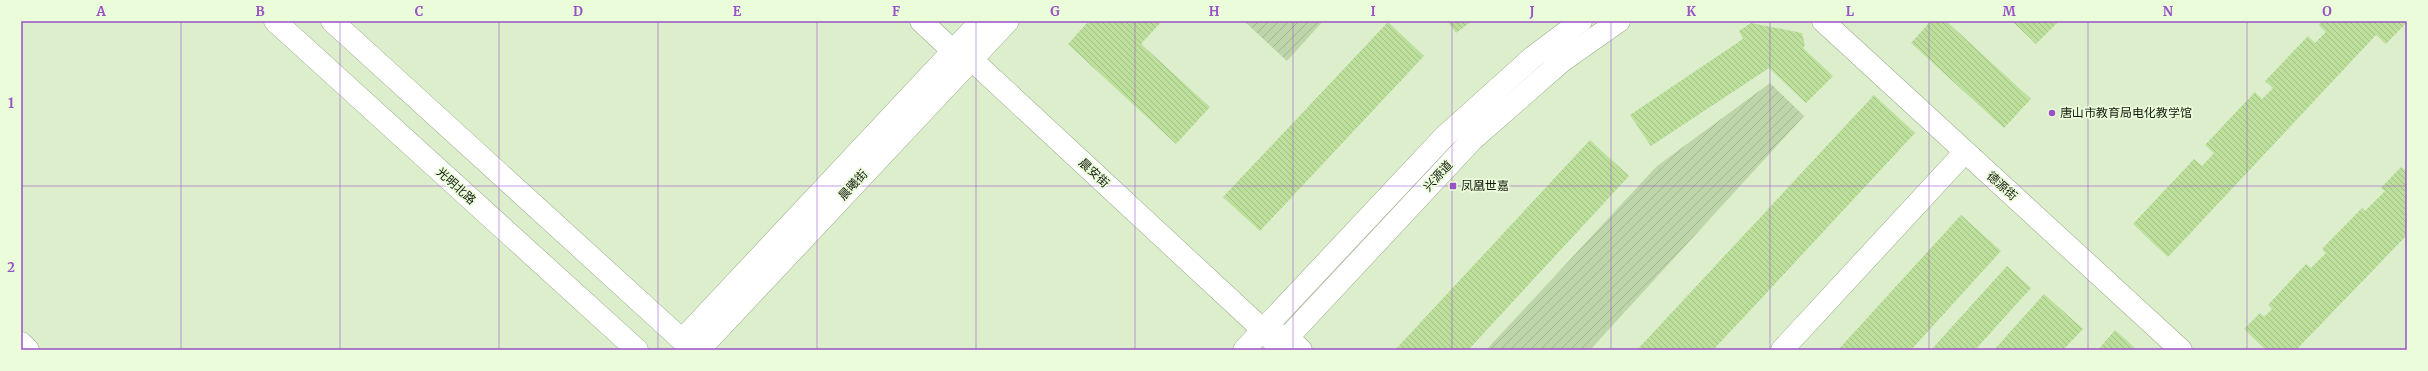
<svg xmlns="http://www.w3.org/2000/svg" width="2428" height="371" font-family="Merriweather,'Noto Sans SC',serif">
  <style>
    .garden { fill: url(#garden-furrows) }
    .building { fill: url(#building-back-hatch) }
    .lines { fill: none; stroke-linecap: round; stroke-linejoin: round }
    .street-casing { stroke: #9bab8b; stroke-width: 23 }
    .secondary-casing { stroke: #9bab8b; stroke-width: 23 }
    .street { stroke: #fff; stroke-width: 22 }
    .secondary { stroke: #fff; stroke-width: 22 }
    .grid { fill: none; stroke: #9952c6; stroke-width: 1; stroke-opacity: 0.55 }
    .poi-dot { fill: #9952c6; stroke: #eafcda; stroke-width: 1.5 }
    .labels { text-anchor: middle; stroke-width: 3.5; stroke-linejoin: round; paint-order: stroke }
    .poi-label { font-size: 12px; fill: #141a0e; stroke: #eafcda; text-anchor: start }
    .street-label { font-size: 12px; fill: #141a0e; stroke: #eafcda }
    .neatline { fill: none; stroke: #9952c6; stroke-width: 1.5 }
    .grid-label { font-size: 13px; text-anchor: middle; font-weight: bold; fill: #9952c6 }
  </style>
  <defs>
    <pattern id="garden-furrows" width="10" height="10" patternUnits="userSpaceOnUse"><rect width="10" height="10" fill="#bed5a9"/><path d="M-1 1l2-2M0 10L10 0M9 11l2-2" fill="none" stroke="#a2b690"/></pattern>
    <pattern id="building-back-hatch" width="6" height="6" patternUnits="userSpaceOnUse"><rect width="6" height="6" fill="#bddf9c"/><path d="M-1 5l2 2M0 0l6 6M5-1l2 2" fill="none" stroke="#a2bf85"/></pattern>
  </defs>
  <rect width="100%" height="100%" fill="#dceecc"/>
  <!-- garden -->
  <g class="garden">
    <path d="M1244,21H1323L1287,61Z"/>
    <path d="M1770,83L1804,116L1590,350L1487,349L1657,166Z"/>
  </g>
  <!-- building -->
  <g class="building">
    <path d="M1089,21H1162L1141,44L1210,107L1176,144L1068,44Z"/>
    <path d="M1447,21H1472L1456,33Z"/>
    <path d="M1931,21H1946L2031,99L2004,128L1911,43Z"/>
    <path d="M2012,21H2059L2036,44Z"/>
    <path d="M2322,21L2407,22L2386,44L2376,35L2168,257L2133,224L2194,159L2202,166L2214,153L2205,145L2255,92L2262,99L2273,88L2265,81L2308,36L2315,43L2326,32L2319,25Z"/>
    <path d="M1388,22L1424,56L1260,231L1223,197Z"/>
    <path d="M1751,23L1802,33L1805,45L1803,48L1833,76L1806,103L1769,68L1651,146L1630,115L1743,39L1739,31Z"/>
    <path d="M1874,95L1915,133L1759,301L1713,350H1637Z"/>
    <path d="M1590,140L1629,176L1470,348L1472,350H1395Z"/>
    <path d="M2401,167L2407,171V235L2296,350H2266L2244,329L2260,313L2264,317L2272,309L2268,305L2306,264L2311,268L2326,253L2322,249L2362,208L2365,211L2385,191L2381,188Z"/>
    <path d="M1961,215L2001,251L1911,350H1838Z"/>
    <path d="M2007,266L2031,288L1975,350H1931Z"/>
    <path d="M2044,294L2083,329L2063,350H1994Z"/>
    <path d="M2115,330L2137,350H2098Z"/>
  </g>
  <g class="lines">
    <!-- street casing -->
    <g class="street-casing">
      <g id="street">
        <path d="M921,21L952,50L971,59L1263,330L1276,344"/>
        <path d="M1823,21L2181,350"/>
        <path d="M1270,332L1287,337L1301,350"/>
        <path d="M682,340L981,21"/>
        <path d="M21,343L28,350"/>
        <path d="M699,350L1008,21"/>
        <path d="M1782,350L1965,152"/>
      </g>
    </g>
    <!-- secondary casing -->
    <g class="secondary-casing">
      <g id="secondary">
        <path d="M275,21L637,350"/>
        <path d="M332,21L693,350"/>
        <path d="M1244,350L1444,137L1533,57L1581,21"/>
        <path d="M1276,350L1473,139L1562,61L1619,21"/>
      </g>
    </g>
    <!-- street -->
    <use href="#street" class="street"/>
    <!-- secondary -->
    <use href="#secondary" class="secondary"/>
  </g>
  <!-- grid -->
  <path class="grid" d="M181,21V350M340,21V350M499,21V350M658,21V350M817,21V350M976,21V350M1135,21V350M1293,21V350M1452,21V350M1611,21V350M1770,21V350M1929,21V350M2088,21V350M2247,21V350M21,186H2407"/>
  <!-- markers -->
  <g class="poi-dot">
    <circle cx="2052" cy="113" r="4"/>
    <rect x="1449" y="182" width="8" height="8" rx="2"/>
  </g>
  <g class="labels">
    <!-- poi labels -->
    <g class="poi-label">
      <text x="2060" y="117">唐山市教育局电化教学馆</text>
      <text x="1461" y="190">凤凰世嘉</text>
    </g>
    <!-- street labels -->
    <g class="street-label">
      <text transform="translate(1094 173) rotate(43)" y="4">晨安街</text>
      <text transform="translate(1438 176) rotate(-47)" y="4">兴源道</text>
      <text transform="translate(853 185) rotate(-47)" y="4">晨曦街</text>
      <text transform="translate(456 186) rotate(42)" y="4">光明北路</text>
      <text transform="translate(2002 186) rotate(42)" y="4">德源街</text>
    </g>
  </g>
  <!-- border -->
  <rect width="2428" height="371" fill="none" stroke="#eafcda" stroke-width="44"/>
  <rect x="22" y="22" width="2384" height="327" class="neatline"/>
  <g class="grid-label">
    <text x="101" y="16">A</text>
    <text x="260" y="16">B</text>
    <text x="419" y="16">C</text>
    <text x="578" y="16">D</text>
    <text x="737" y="16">E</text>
    <text x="896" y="16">F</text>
    <text x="1055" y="16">G</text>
    <text x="1214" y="16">H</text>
    <text x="1373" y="16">I</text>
    <text x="1532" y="16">J</text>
    <text x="1691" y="16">K</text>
    <text x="1850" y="16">L</text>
    <text x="2009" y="16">M</text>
    <text x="2168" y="16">N</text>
    <text x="2327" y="16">O</text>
    <text x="11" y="108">1</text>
    <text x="11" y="272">2</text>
  </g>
</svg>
